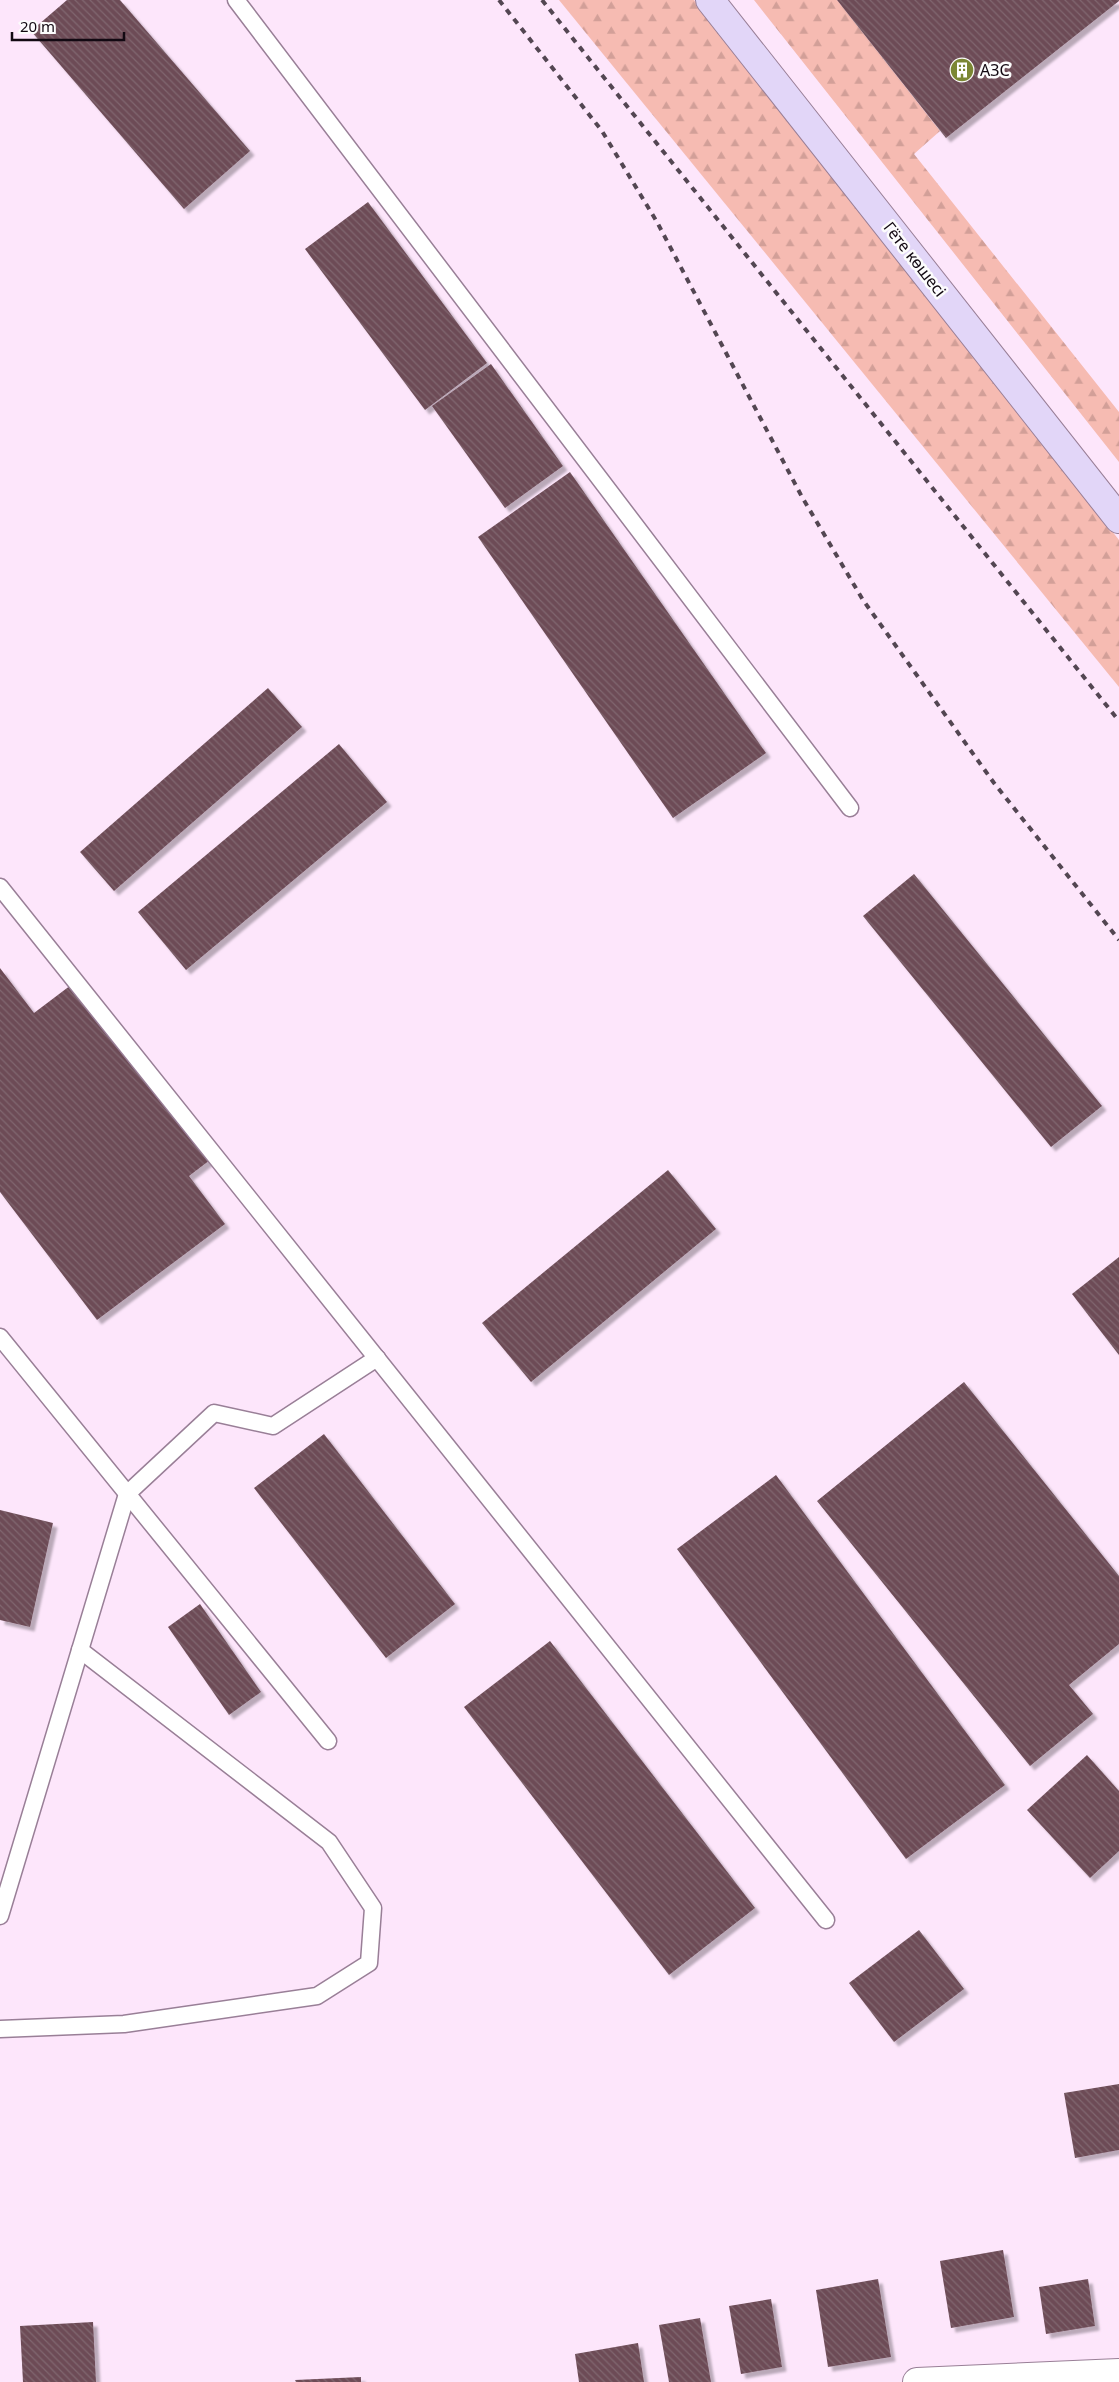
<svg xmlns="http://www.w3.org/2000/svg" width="1119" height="2382" font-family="'Noto Sans',sans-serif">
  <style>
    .forest { fill: url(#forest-firs) }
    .building { fill: url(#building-back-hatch); filter: url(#shadow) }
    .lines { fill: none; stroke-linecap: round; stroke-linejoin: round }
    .service-casing { stroke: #997f97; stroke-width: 19 }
    .minor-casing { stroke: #997f97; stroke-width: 30 }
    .secondary-casing { stroke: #997f97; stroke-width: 30 }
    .service { stroke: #fff; stroke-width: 16 }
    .minor { stroke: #fff; stroke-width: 28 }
    .secondary { stroke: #e2d6f8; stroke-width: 28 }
    .rail { stroke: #534652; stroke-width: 4; stroke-dasharray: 6 6; stroke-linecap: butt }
    .labels { text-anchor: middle; stroke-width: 5; stroke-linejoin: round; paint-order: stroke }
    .poi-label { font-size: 16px; fill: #120912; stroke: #fcfcfc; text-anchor: start }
    .street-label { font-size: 16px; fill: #120912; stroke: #fcfcfc }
  </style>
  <defs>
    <pattern id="forest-firs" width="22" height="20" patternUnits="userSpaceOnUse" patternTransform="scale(1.25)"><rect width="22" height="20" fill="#f6bbb2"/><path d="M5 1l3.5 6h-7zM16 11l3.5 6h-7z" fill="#d29f98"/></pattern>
    <pattern id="building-back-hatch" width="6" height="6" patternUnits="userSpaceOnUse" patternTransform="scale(1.25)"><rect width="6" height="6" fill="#6d4c57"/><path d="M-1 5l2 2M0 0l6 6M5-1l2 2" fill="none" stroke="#80666f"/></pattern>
    <filter id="shadow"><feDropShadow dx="4.5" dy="4.5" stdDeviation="1" flood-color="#0004"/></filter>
  </defs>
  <rect width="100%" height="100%" fill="#fde6fb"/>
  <!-- forest -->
  <g class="forest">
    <path d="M559,0H694L1119,540V687Z"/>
    <path d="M754,0H837L940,131L914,154L1119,412V462Z"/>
  </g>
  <!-- building -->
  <g class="building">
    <path d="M67,0H120L250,151L184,209L31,31Z"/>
    <path d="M837,0H1119V1L946,138Z"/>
    <path d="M368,202L487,363L425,410L305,249Z"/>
    <path d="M491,364L563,466L505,508L432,406Z"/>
    <path d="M570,472L766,753L673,818L478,537Z"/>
    <path d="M268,688L302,727L114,891L80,852Z"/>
    <path d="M339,744L387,802L186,970L138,912Z"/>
    <path d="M914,874L1102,1106L1051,1147L863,916Z"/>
    <path d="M0,968L34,1013L75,982L210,1160L189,1176L225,1224L97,1320L0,1192Z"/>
    <path d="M668,1170L716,1229L531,1382L482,1323Z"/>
    <path d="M1119,1257V1355L1072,1294Z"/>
    <path d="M964,1382L1119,1576V1644L1069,1685L1093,1714L1030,1766L817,1501Z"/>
    <path d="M324,1434L455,1604L386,1658L254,1488Z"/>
    <path d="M776,1475L1005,1785L906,1859L677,1549Z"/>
    <path d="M0,1510L53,1523L30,1627L0,1620Z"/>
    <path d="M200,1604L261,1692L229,1715L168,1627Z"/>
    <path d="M550,1641L755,1908L669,1975L464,1707Z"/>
    <path d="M1087,1755L1119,1791V1851L1090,1878L1027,1810Z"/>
    <path d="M919,1930L964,1989L894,2042L849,1983Z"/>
    <path d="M1119,2084V2150L1075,2158L1064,2093Z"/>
    <path d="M1003,2250L1014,2317L951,2328L940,2261Z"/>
    <path d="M878,2279L891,2357L828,2367L816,2290Z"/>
    <path d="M1088,2279L1095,2326L1046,2334L1039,2287Z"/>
    <path d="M771,2299L782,2367L741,2374L729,2306Z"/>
    <path d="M700,2318L711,2382H669L659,2325Z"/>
    <path d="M93,2322L96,2382H23L20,2326Z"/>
    <path d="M638,2343L644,2382H579L575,2354Z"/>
    <path d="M361,2377V2382H296L295,2380Z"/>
  </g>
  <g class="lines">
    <!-- service casing -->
    <g class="service-casing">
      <g id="service">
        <path d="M236,0L850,808"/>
        <path d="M0,887L826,1920"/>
        <path d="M0,1337L328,1741"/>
        <path d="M0,1916L127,1494L214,1413L273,1426L377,1358"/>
        <path d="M0,2029L124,2024L317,1996L369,1963L373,1908L329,1842L80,1650"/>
      </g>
    </g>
    <!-- minor casing -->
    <g class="minor-casing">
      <path id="minor" d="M917,2382L1119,2373"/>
    </g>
    <!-- secondary casing -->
    <g class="secondary-casing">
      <path id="secondary" d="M710,0L1119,519"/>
    </g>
    <!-- service -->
    <use href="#service" class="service"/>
    <!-- minor -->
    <use href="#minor" class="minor"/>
    <!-- secondary -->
    <use href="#secondary" class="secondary"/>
    <!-- rail -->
    <g class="rail">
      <path d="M499,0L602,131L657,222L802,497L863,600L994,783L1119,940"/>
      <path d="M542,0L1119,721"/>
    </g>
  </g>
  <!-- icons -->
  <defs>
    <g id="building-disc" transform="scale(1.25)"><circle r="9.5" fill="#7b8734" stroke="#fcfcfc"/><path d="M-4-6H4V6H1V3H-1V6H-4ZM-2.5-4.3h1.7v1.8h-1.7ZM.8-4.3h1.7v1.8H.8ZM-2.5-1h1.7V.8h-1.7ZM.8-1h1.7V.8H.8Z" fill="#fff"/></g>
  </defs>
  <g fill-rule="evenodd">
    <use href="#building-disc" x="962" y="70"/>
  </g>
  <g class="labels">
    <!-- poi labels -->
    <g class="poi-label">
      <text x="980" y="76">АЗС</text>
    </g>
    <!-- street labels -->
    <g class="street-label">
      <text transform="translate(915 259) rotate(52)" y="6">Гёте көшесі</text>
    </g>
  </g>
  <!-- scale -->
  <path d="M12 32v8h112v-8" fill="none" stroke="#120912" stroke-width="2.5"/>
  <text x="20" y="32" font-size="15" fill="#120912" stroke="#fcfcfc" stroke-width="4" paint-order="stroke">20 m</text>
</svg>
